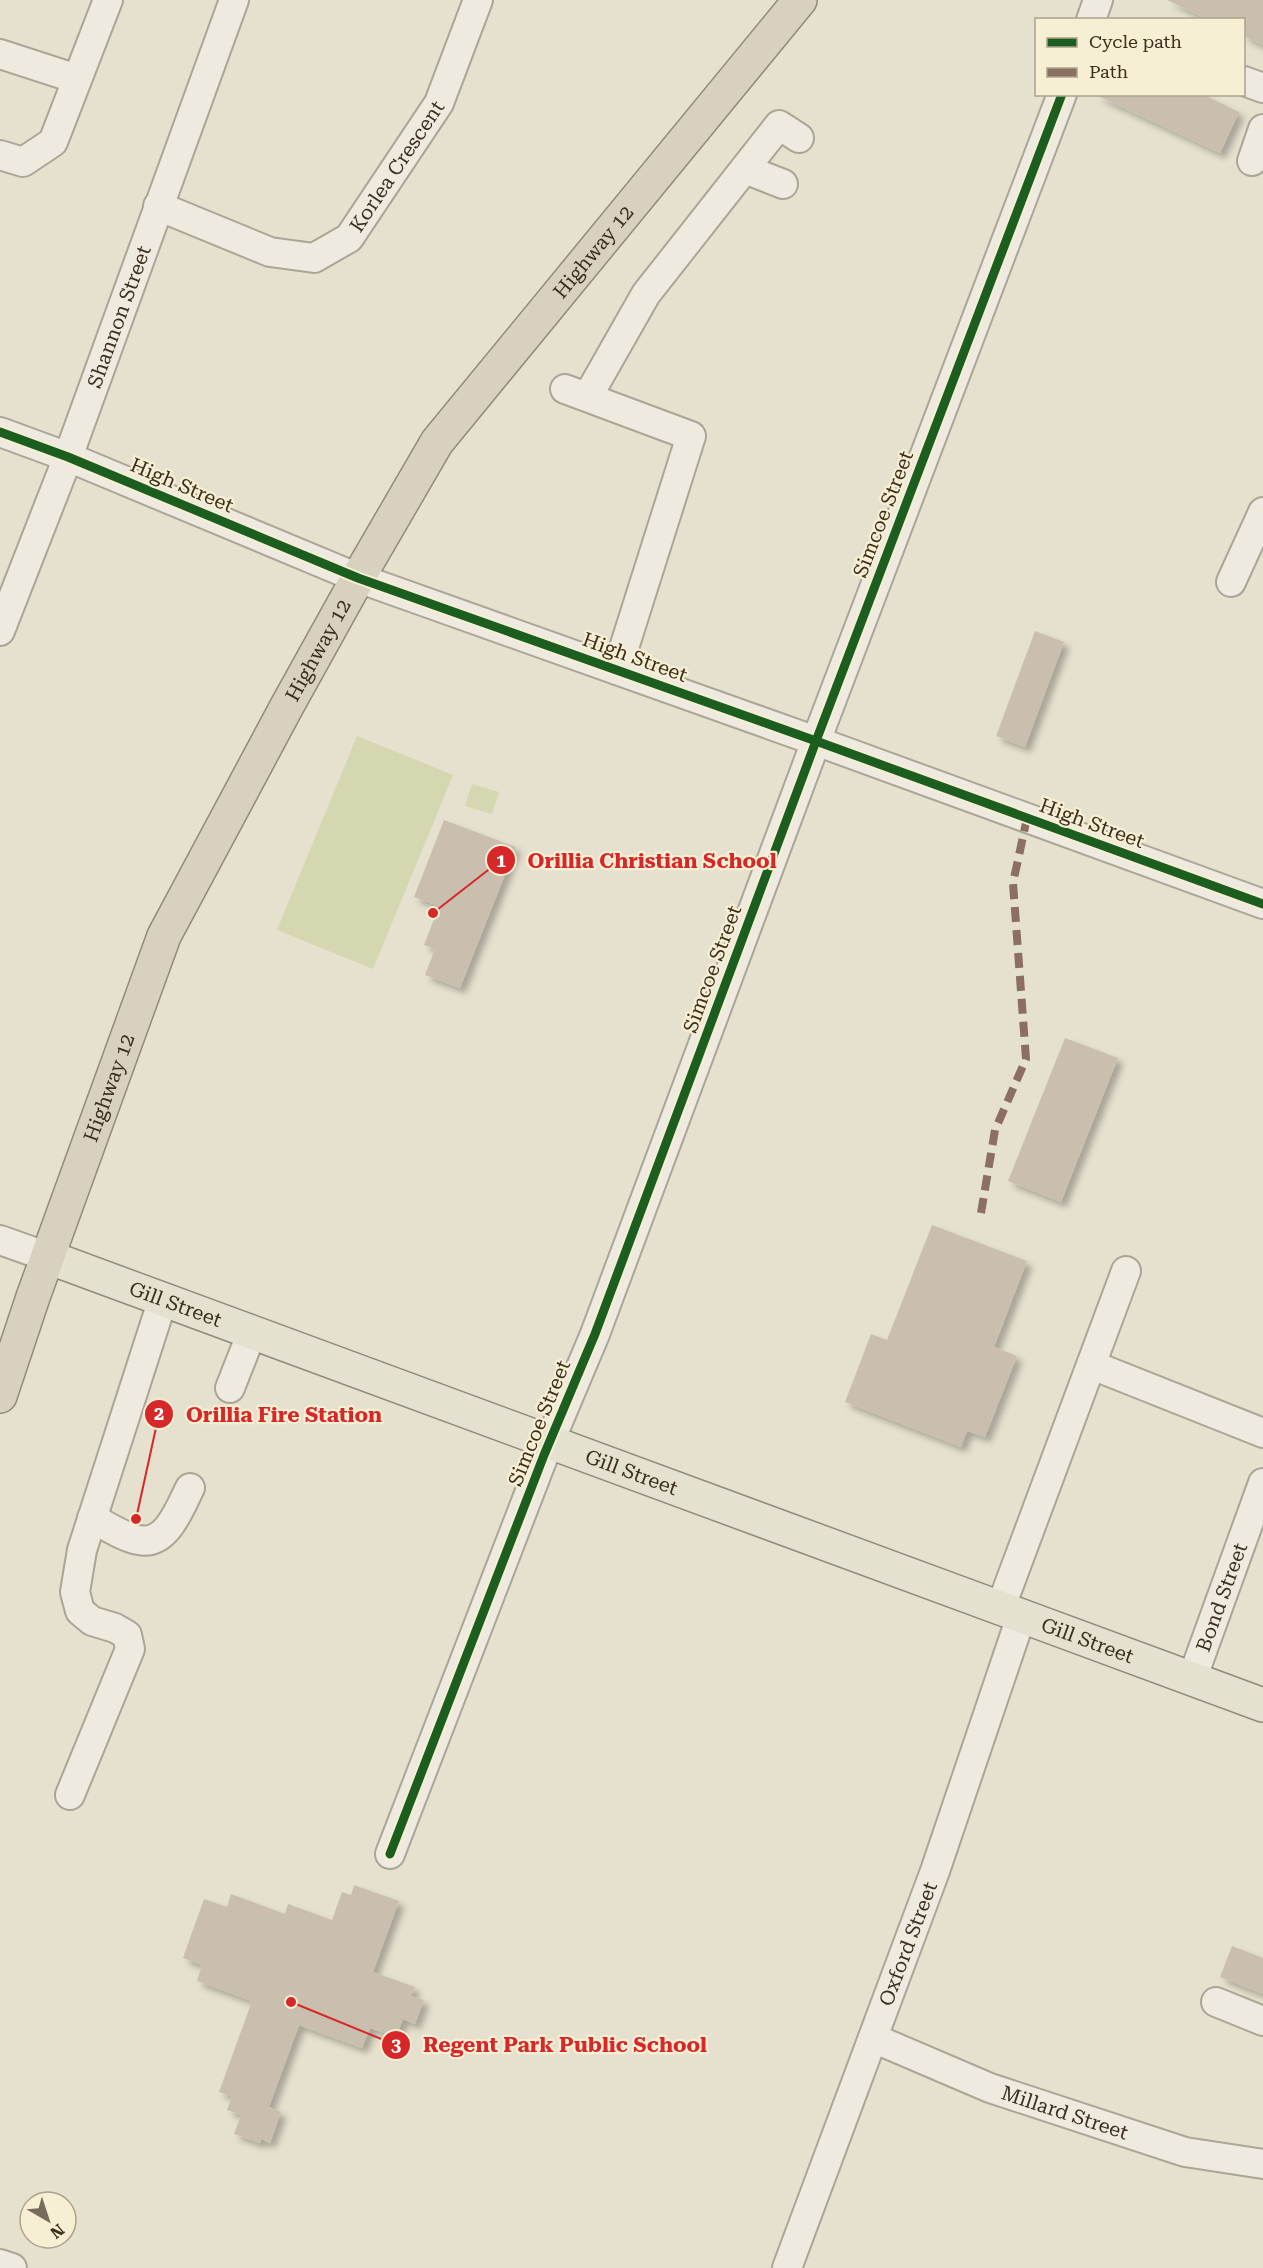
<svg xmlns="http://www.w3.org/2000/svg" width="1263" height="2268" font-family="'Roboto Serif',serif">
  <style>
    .park { fill: #d4d7b0 }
    .building { fill: #cabfaf; filter: url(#shadow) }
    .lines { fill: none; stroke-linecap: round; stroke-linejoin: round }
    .minor-casing { stroke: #aba597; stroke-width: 32 }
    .major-casing { stroke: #918a7e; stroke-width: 36 }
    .highway-casing { stroke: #918a7e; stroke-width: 36 }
    .minor { stroke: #eeeae0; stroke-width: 28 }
    .major { stroke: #e5e1d1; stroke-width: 33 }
    .highway { stroke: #d9d1bf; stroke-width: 33 }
    .quiet { stroke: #8d6e63; stroke-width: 8; stroke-dasharray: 15 8; stroke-linecap: butt }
    .cycleway-casing { stroke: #f7efd4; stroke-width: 13 }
    .cycleway { stroke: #1b5e20; stroke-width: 9 }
    .labels { text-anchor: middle; stroke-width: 4.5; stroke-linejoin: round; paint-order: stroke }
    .street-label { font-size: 20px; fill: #3b2e1e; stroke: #f7efd4 }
    .leader { fill: none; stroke: #d62828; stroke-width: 2 }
    .callout-dot { fill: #d62828; stroke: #f7efd4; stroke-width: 2 }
    .mark-label { font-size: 18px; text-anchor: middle; font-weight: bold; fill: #fff }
    .callout-label { font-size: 21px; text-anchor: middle; font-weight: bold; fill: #d62828; stroke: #f7efd4; stroke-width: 4.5; stroke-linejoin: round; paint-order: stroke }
  </style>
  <defs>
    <filter id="shadow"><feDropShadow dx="5.5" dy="5.5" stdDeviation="3" flood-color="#0004"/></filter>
  </defs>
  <rect width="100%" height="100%" fill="#e6e0ce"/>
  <!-- park -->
  <g class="park">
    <path d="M357,736L453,775L373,969L277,930Z"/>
    <path d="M472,784L499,792L492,814L465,806Z"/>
  </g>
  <!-- building -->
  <g class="building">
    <path d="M1167,0H1263V45L1244,36V20H1209Z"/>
    <path d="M1094,94H1202L1239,112L1220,153Z"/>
    <path d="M1035,631L1064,642L1025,747L996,736Z"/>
    <path d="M444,820L516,847L460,988L425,975L435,949L424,945L439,906L414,897Z"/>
    <path d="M1065,1038L1118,1058L1061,1202L1008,1181Z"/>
    <path d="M932,1225L1027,1261L994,1347L1017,1356L985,1437L967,1431L961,1447L845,1402L871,1334L887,1340Z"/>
    <path d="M354,1885L399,1901L373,1972L415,1987L411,1996L424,2000L415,2024L403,2019L396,2037L370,2028L362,2048L299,2025L269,2107L281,2112L270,2143L261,2139L260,2143L234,2134L241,2115L227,2110L232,2096L219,2092L252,2001L197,1981L202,1965L183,1958L204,1899L227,1907L231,1894L285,1914L288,1904L332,1920L342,1892L351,1895Z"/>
    <path d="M1232,1946L1263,1958V1994L1220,1977Z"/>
  </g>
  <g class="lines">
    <!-- minor casing -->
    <g class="minor-casing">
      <g id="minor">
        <path d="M1091,20L1098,0"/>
        <path d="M0,54L77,79"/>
        <path d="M1244,81L1263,88"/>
        <path d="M0,155L23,162L53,142L108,0"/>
        <path d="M1252,161L1263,129"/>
        <path d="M745,169L783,184"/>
        <path id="s1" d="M158,206L270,252L314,258L349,238L439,103L478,0"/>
        <path d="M565,389L691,436L617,670"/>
        <path d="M588,396L646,294L779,125L799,138"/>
        <path d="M0,432L68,457L358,578L816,741L1263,904"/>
        <path d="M1231,582L1263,512"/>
        <path id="s2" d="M0,631L68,457L234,0"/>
        <path d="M0,1240L48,1257"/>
        <path d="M1092,1365L1263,1433"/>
        <path d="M230,1388L252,1332"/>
        <path d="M92,1518C105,1525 125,1538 139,1540C167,1546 180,1507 190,1488"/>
        <path d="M1000,1609L1126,1271"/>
        <path id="s3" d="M1192,1679L1263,1483"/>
        <path d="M70,1795L130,1649L127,1635L115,1628L92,1621L80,1611L75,1592L82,1550L163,1299"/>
        <path d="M390,1854L544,1455L595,1334L816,741L1062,94"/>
        <path d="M1216,2002L1263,2021"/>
        <path id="s4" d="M873,2038L990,2088L1185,2152L1263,2164"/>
        <path d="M0,2264L12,2268"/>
        <path id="s5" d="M787,2268L935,1871L1021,1617"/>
      </g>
    </g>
    <!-- major casing -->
    <g class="major-casing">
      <g id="major">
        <path id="s6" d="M48,1257L1263,1705"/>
      </g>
    </g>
    <!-- highway casing -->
    <g class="highway-casing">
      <g id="highway">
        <path id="s7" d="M0,1396L33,1297L164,936L287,706L358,578L437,442L800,0"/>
      </g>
    </g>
    <!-- minor -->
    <use href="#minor" class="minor"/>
    <!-- major -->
    <use href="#major" class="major"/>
    <!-- highway -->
    <use href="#highway" class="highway"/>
    <!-- quiet -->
    <path class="quiet" d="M981,1213L995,1130L1026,1059L1013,883L1027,818"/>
    <!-- cycleway casing -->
    <g class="cycleway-casing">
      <g id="cycleway">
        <path d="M0,432L68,457L358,578L816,741L1263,904"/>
        <path d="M390,1854L544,1455L595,1334L816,741L1062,94"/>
      </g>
    </g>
    <!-- cycleway -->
    <use href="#cycleway" class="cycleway"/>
  </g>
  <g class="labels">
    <!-- street labels -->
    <g class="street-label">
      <text dy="7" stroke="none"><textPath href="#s1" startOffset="292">Korlea Crescent</textPath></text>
      <text dy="7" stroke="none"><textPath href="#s7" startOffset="1299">Highway 12</textPath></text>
      <text dy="7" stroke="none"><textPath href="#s2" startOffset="336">Shannon Street</textPath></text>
      <text transform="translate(182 485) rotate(23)" y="7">High Street</text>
      <text transform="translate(883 514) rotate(-69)" y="7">Simcoe Street</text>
      <text dy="7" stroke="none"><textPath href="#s7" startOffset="813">Highway 12</textPath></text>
      <text transform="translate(635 657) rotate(20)" y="7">High Street</text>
      <text transform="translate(1092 823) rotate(20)" y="7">High Street</text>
      <text transform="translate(712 969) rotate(-70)" y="7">Simcoe Street</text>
      <text dy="7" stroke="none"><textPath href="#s7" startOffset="327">Highway 12</textPath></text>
      <text dy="7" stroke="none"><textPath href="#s6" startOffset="136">Gill Street</textPath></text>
      <text transform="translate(539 1423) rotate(-68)" y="7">Simcoe Street</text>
      <text dy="7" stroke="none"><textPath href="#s6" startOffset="622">Gill Street</textPath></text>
      <text dy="7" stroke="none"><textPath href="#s3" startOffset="87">Bond Street</textPath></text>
      <text dy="7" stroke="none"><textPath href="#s6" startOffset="1108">Gill Street</textPath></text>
      <text dy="7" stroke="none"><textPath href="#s5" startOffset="346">Oxford Street</textPath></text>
      <text dy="7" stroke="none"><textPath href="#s4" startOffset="206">Millard Street</textPath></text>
    </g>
  </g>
  <!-- callouts -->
  <path class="leader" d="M433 913L501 860M136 1519L159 1414M291 2002L396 2045"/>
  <g class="callout-dot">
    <circle cx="433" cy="913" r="6"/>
    <circle cx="136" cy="1519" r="6"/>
    <circle cx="291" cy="2002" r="6"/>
    <circle cx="501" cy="860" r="15"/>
    <circle cx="159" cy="1414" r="15"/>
    <circle cx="396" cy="2045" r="15"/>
  </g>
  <g class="mark-label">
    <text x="501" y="867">1</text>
    <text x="159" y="1420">2</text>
    <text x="396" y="2051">3</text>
  </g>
  <g class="callout-label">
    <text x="652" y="868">Orillia Christian School</text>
    <text x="284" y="1422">Orillia Fire Station</text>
    <text x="565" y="2052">Regent Park Public School</text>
  </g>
  <!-- legend -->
  <rect x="1035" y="18" width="210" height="78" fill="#f7efd4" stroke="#aca28b" stroke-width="1.5"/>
  <rect x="1047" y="38" width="30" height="9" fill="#1b5e20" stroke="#aca28b" stroke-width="1.5"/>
  <text x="1089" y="48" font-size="18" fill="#3b2e1e">Cycle path</text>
  <rect x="1047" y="68" width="30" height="9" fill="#8d6e63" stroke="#aca28b" stroke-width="1.5"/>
  <text x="1089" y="78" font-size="18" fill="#3b2e1e">Path</text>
  <!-- north arrow -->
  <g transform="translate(48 2220) rotate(141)"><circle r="28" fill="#f7efd4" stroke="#aca28b" stroke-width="1.5"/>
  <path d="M0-4.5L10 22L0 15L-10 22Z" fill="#776c5c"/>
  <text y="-9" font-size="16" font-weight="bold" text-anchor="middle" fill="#3b2e1e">N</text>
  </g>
</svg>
